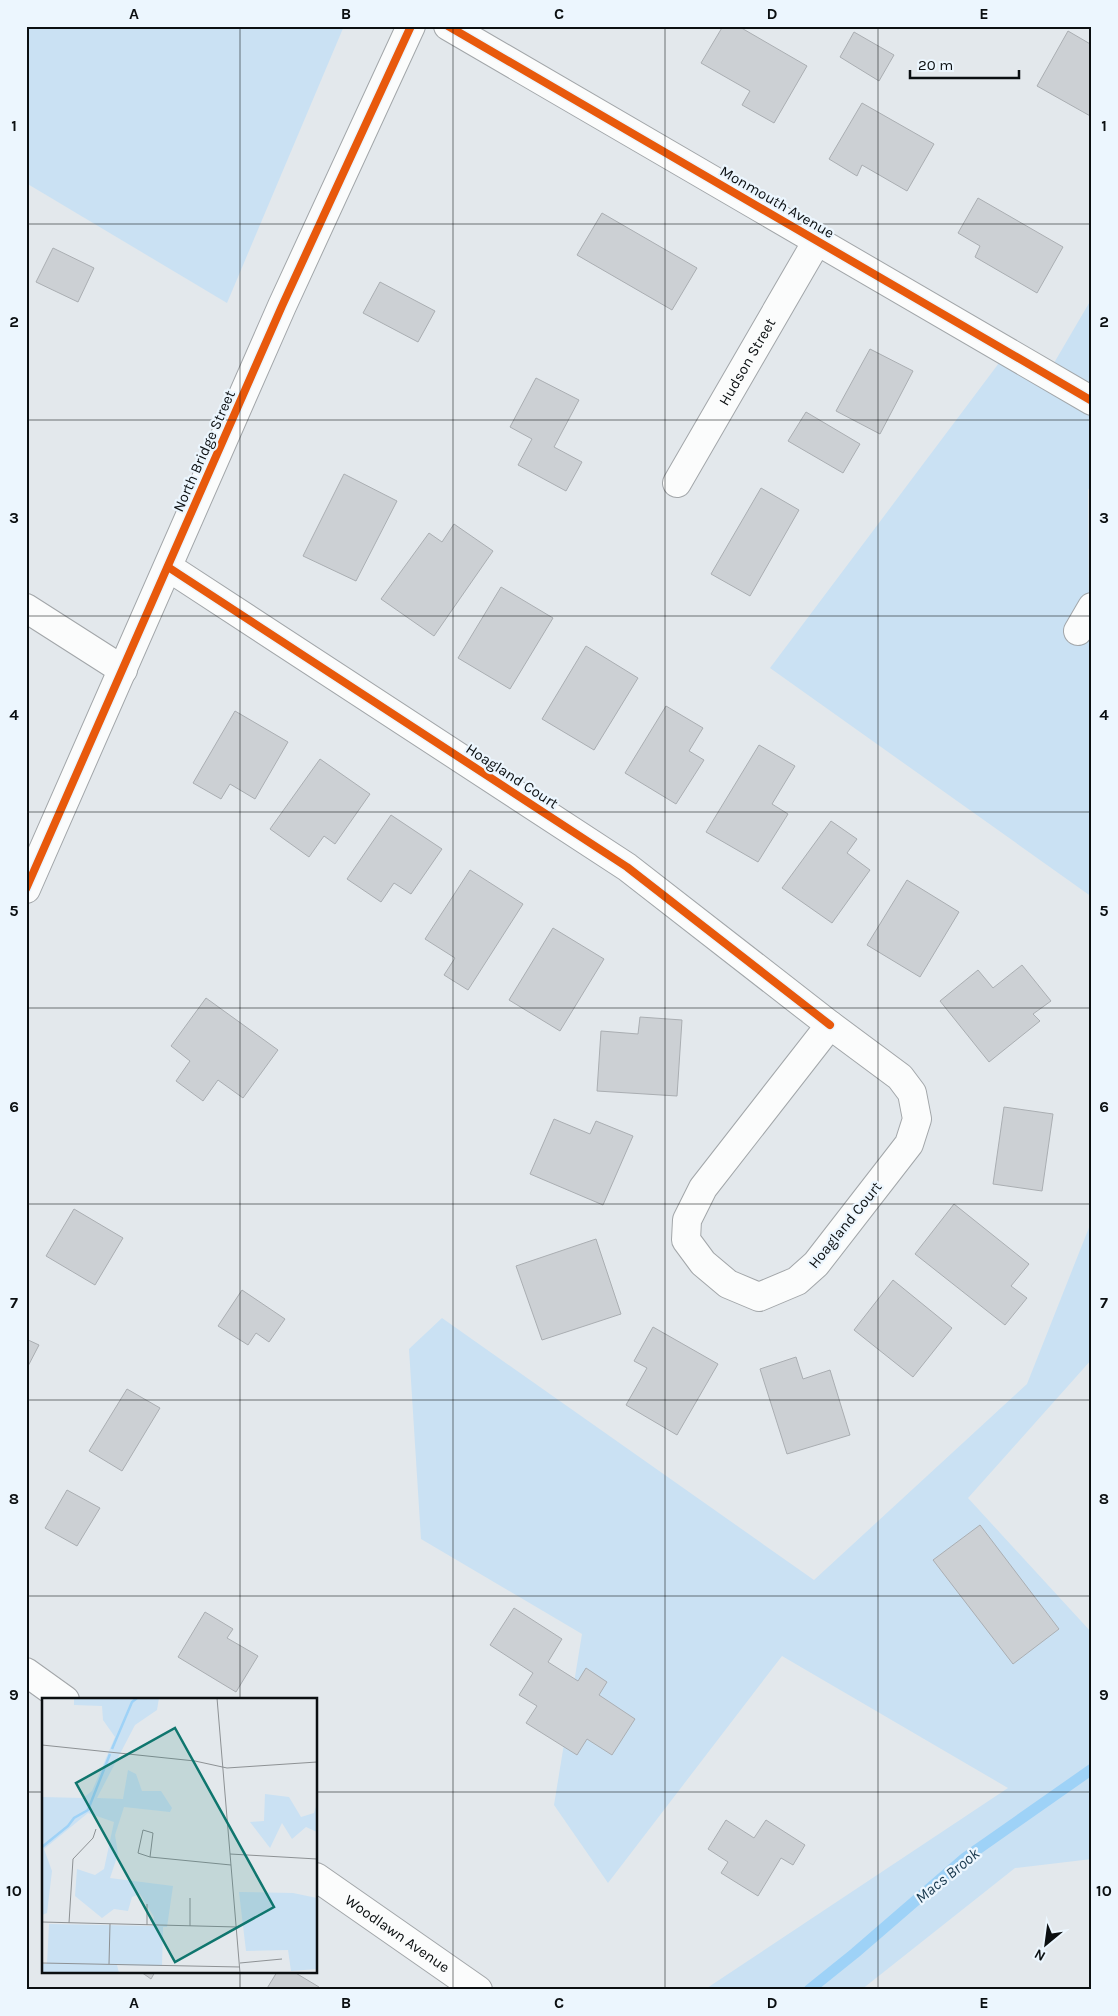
<svg xmlns="http://www.w3.org/2000/svg" width="1118" height="2016" font-family="Karla,sans-serif">
  <style>
    .green { fill: #cae1f3 }
    .lines { fill: none; stroke-linecap: round; stroke-linejoin: round }
    .stream { stroke: #9ed2f7; stroke-width: 11 }
    .building { fill: #ccd0d4; stroke: #aaaeb2 }
    .minor-casing { stroke: #a2a6a9; stroke-width: 30 }
    .minor { stroke: #fbfcfc; stroke-width: 28 }
    .cycleway-casing { stroke: #ecf6fe; stroke-width: 11 }
    .cycleway { stroke: #e8590c; stroke-width: 8 }
    .grid { fill: none; stroke: #0b0f11; stroke-width: 1; stroke-opacity: 0.55 }
    .labels { text-anchor: middle; stroke-width: 4.5; stroke-linejoin: round; paint-order: stroke }
    .street-label { font-size: 15px; fill: #0b0f11; stroke: #ecf6fe }
    .water-label { font-size: 16px; font-style: italic; fill: #19394e; stroke: #ecf6fe }
    .inset-river { fill: none; stroke: #9ed2f7; stroke-width: 2.5 }
    .inset-road { fill: none; stroke: #8d9194; stroke-width: 1 }
    .view { fill: #0f766e; fill-opacity: 0.15; stroke: #0f766e; stroke-width: 2.5 }
    .inset-edge { fill: none; stroke: #0b0f11; stroke-width: 2.5 }
    .neatline { fill: none; stroke: #0b0f11; stroke-width: 2 }
    .grid-label { font-size: 16px; text-anchor: middle; font-weight: bold; fill: #0b0f11 }
  </style>
  <rect width="100%" height="100%" fill="#e3e8ec"/>
  <!-- green -->
  <g class="green">
    <path d="M26,26H344L227,303L26,183Z"/>
    <path d="M1092,298V483L1088,490L1090,757L1092,758V897L770,668L1014,343L1054,363Z"/>
    <path d="M1092,1220V1359L968,1498L1092,1633V1859L1015,1868L861,1990H704L1008,1788L782,1656L608,1883L554,1805L582,1634L421,1539L409,1349L442,1318L814,1580L1027,1384Z"/>
  </g>
  <g class="lines">
    <!-- stream -->
    <path class="stream" d="M809,1990L855,1953L965,1858L1092,1769"/>
  </g>
  <!-- building -->
  <g class="building">
    <path d="M723,26H738L807,66L774,123L742,105L750,91L701,63Z"/>
    <path d="M1068,31L1092,45V117L1037,86Z"/>
    <path d="M854,32L894,55L879,81L840,57Z"/>
    <path d="M862,103L934,144L907,191L862,165L857,176L829,159Z"/>
    <path d="M978,198L1063,247L1037,293L975,257L980,246L958,233Z"/>
    <path d="M602,213L697,268L672,310L577,255Z"/>
    <path d="M53,248L94,268L78,302L36,282Z"/>
    <path d="M380,282L435,311L418,342L363,313Z"/>
    <path d="M870,349L913,371L880,434L836,411Z"/>
    <path d="M536,378L579,400L554,447L582,462L566,491L518,465L532,439L510,427Z"/>
    <path d="M806,412L860,444L843,473L788,441Z"/>
    <path d="M344,474L397,501L356,581L303,556Z"/>
    <path d="M761,488L799,510L750,596L711,574Z"/>
    <path d="M454,524L493,551L434,636L381,599L429,533L442,542Z"/>
    <path d="M501,587L553,618L510,689L458,658Z"/>
    <path d="M586,646L638,678L594,750L542,719Z"/>
    <path d="M666,706L703,728L689,751L704,760L676,804L625,773Z"/>
    <path d="M235,711L288,742L255,799L230,784L221,799L193,783Z"/>
    <path d="M759,745L795,766L772,804L788,814L758,862L706,832Z"/>
    <path d="M320,759L370,794L335,844L324,836L309,857L270,829Z"/>
    <path d="M391,815L442,849L411,894L394,883L381,902L347,879Z"/>
    <path d="M831,821L857,839L847,853L870,870L832,923L782,888Z"/>
    <path d="M470,870L523,904L468,990L444,975L455,958L425,939Z"/>
    <path d="M907,880L959,912L920,977L867,945Z"/>
    <path d="M553,928L604,959L560,1031L509,1000Z"/>
    <path d="M1022,965L1051,1001L1033,1014L1040,1021L989,1062L940,1001L978,970L993,988Z"/>
    <path d="M206,998L278,1050L243,1098L218,1080L203,1101L176,1081L190,1061L171,1046Z"/>
    <path d="M640,1017L682,1020L677,1096L597,1091L601,1031L638,1034Z"/>
    <path d="M1004,1107L1053,1114L1042,1191L993,1184Z"/>
    <path d="M554,1119L590,1134L596,1121L633,1136L603,1205L530,1174Z"/>
    <path d="M954,1204L1029,1264L1011,1286L1027,1298L1005,1325L915,1254Z"/>
    <path d="M74,1209L123,1238L95,1285L46,1256Z"/>
    <path d="M596,1239L621,1314L542,1340L516,1266Z"/>
    <path d="M893,1280L952,1328L913,1377L854,1330Z"/>
    <path d="M242,1290L285,1319L269,1342L256,1333L248,1345L218,1326Z"/>
    <path d="M653,1327L718,1364L677,1435L626,1405L647,1368L634,1361Z"/>
    <path d="M26,1339L39,1345L26,1370Z"/>
    <path d="M796,1357L803,1379L830,1370L850,1435L787,1454L760,1369Z"/>
    <path d="M127,1389L160,1408L122,1471L89,1451Z"/>
    <path d="M67,1490L100,1508L77,1546L45,1528Z"/>
    <path d="M980,1525L1059,1629L1013,1664L933,1560Z"/>
    <path d="M514,1608L562,1639L548,1662L578,1681L586,1668L607,1682L599,1695L635,1719L612,1755L587,1739L577,1755L526,1723L537,1706L519,1695L533,1673L490,1645Z"/>
    <path d="M205,1612L233,1629L227,1638L258,1656L236,1692L178,1657Z"/>
    <path d="M726,1820L754,1838L766,1820L805,1845L793,1865L781,1858L758,1896L721,1873L728,1862L708,1849Z"/>
    <path d="M141,1972H155L151,1979Z"/>
    <path d="M277,1972H294L319,1987L317,1990H266Z"/>
  </g>
  <g class="lines">
    <!-- minor casing -->
    <g class="minor-casing">
      <g id="minor">
        <path d="M448,26L1092,401"/>
        <path id="s1" d="M677,483L817,241"/>
        <path d="M168,567L627,867L830,1025"/>
        <path d="M26,608L123,670"/>
        <path d="M1078,631L1092,607"/>
        <path d="M26,889L282,306L411,26"/>
        <path d="M830,1025L900,1077L912,1093L917,1119L909,1144L816,1264L797,1281L759,1297L728,1284L703,1263L686,1240L687,1220L703,1188Z"/>
        <path d="M26,1672L65,1700"/>
        <path id="s2" d="M316,1877L478,1990"/>
      </g>
    </g>
    <!-- minor -->
    <use href="#minor" class="minor"/>
    <!-- cycleway casing -->
    <g class="cycleway-casing">
      <g id="cycleway">
        <path d="M448,26L1092,401"/>
        <path d="M168,567L627,867L830,1025"/>
        <path d="M26,889L282,306L411,26"/>
      </g>
    </g>
    <!-- cycleway -->
    <use href="#cycleway" class="cycleway"/>
  </g>
  <!-- grid -->
  <path class="grid" d="M240,26V1700M453,26V1990M665,26V1990M878,26V1990M26,224H1092M26,420H1092M26,616H1092M26,812H1092M26,1008H1092M26,1204H1092M26,1400H1092M26,1596H1092M26,1792H44M316,1792H1092M240,1972V1990"/>
  <g class="labels">
    <!-- street labels -->
    <g class="street-label">
      <text transform="translate(777 202) rotate(30)" y="5">Monmouth Avenue</text>
      <text dy="5" stroke="none"><textPath href="#s1" startOffset="140">Hudson Street</textPath></text>
      <text transform="translate(204 451) rotate(-66)" y="5">North Bridge Street</text>
      <text transform="translate(512 776) rotate(33)" y="5">Hoagland Court</text>
      <text transform="translate(845 1225) rotate(-51)" y="5">Hoagland Court</text>
      <text dy="5" stroke="none"><textPath href="#s2" startOffset="99">Woodlawn Avenue</textPath></text>
    </g>
    <!-- water labels -->
    <g class="water-label">
      <text transform="translate(947 1875) rotate(-39)" y="6">Macs Brook</text>
    </g>
  </g>
  <!-- overview -->
  <g transform="translate(42 1698)">
    <rect width="275" height="275" fill="#e3e8ec"/>
    <path d="M32,0H117L115,12L93,27L55,100L81,101L86,72L94,76L100,93H119L130,110L128,114L82,109L73,137L76,156L68,180L131,188L125,229H121L120,268L75,267L77,275H0V266H5L7,226L111,228L112,219L98,196L90,199L86,213L72,211L60,220L33,198L35,171L53,177L62,171L72,124L46,115L2,151L10,173L5,215L0,217V99L41,100L50,93L73,39L61,22L60,8L32,7ZM223,96L247,99L259,119L272,115L275,105V134L264,129L250,141L240,125L228,150L208,124L222,123ZM197,194L251,195L275,200V271L249,273L246,252L204,253Z" fill="#cae1f3"/>
    <path class="inset-river" d="M70,51L90,4L95,0M0,149L26,128L32,120L46,112L68,56"/>
    <path class="inset-road" d="M175,0L198,275M0,47L153,63L185,70L275,64M101,132L111,135L108,159L96,155ZM188,156L275,161M108,159L189,167M0,224L195,229M27,225L31,161L51,140L54,131M105,227V206M148,228V200M0,265L198,269M198,265L240,261M67,266L68,226"/>
    <path class="view" d="M133,30L232,209L133,264L34,85Z"/>
    <rect width="275" height="275" class="inset-edge"/>
  </g>
  <!-- border -->
  <rect width="1118" height="2016" fill="none" stroke="#ecf6fe" stroke-width="55"/>
  <!-- north arrow -->
  <g transform="translate(1046 1944) rotate(209)" stroke="#ecf6fe" stroke-width="4" paint-order="stroke">
  <path d="M0-4L9 19L0 12L-9 19Z" fill="#0b0f11"/>
  <text y="-8" font-size="14" font-weight="bold" text-anchor="middle" fill="#0b0f11">N</text>
  </g>
  <!-- scale -->
  <path d="M910 70v8h109v-8" fill="none" stroke="#0b0f11" stroke-width="2.5"/>
  <text x="918" y="70" font-size="15" fill="#0b0f11" stroke="#ecf6fe" stroke-width="4" paint-order="stroke">20 m</text>
  <rect x="28" y="28" width="1062" height="1960" class="neatline"/>
  <g class="grid-label">
    <text x="134" y="19">A</text>
    <text x="346" y="19">B</text>
    <text x="559" y="19">C</text>
    <text x="772" y="19">D</text>
    <text x="984" y="19">E</text>
    <text x="14" y="131">1</text>
    <text x="1104" y="131">1</text>
    <text x="14" y="327">2</text>
    <text x="1104" y="327">2</text>
    <text x="14" y="523">3</text>
    <text x="1104" y="523">3</text>
    <text x="14" y="720">4</text>
    <text x="1104" y="720">4</text>
    <text x="14" y="916">5</text>
    <text x="1104" y="916">5</text>
    <text x="14" y="1112">6</text>
    <text x="1104" y="1112">6</text>
    <text x="14" y="1308">7</text>
    <text x="1104" y="1308">7</text>
    <text x="14" y="1504">8</text>
    <text x="1104" y="1504">8</text>
    <text x="14" y="1700">9</text>
    <text x="1104" y="1700">9</text>
    <text x="14" y="1896">10</text>
    <text x="1104" y="1896">10</text>
    <text x="134" y="2008">A</text>
    <text x="346" y="2008">B</text>
    <text x="559" y="2008">C</text>
    <text x="772" y="2008">D</text>
    <text x="984" y="2008">E</text>
  </g>
</svg>
